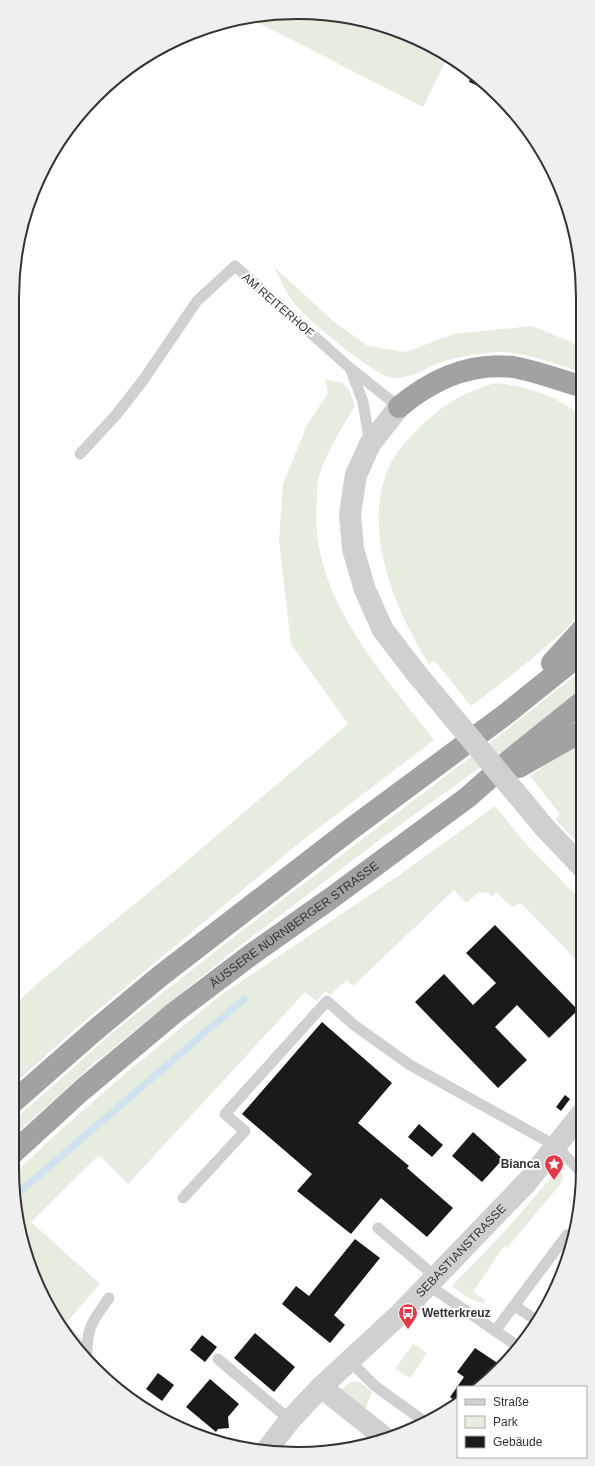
<svg xmlns="http://www.w3.org/2000/svg" width="595" height="1466" font-family="Arial,sans-serif">
  <style>
    .green { fill: #e6ecdf }
    .lines { fill: none; stroke-linecap: round; stroke-linejoin: round }
    .stream { stroke: #cfe2ee; stroke-width: 7 }
    .building { fill: #1a1a1a }
    .service { stroke: #d0d0d0; stroke-width: 11 }
    .minor { stroke: #d0d0d0; stroke-width: 22 }
    .tertiary { stroke: #d0d0d0; stroke-width: 22 }
    .trunk { stroke: #a2a2a2; stroke-width: 22 }
    .tertiary-bridge { stroke: #d0d0d0; stroke-width: 22 }
    .labels { text-anchor: middle; stroke-width: 4; stroke-linejoin: round; paint-order: stroke }
    .street-label { font-size: 12px; fill: #333; stroke: #fff }
    .poi-label { font-size: 12px; font-weight: bold; fill: #333; stroke: #fff; text-anchor: end }
    .rim { fill: none; stroke: #333; stroke-width: 2 }
  </style>
  <rect width="100%" height="100%" fill="#fff"/>
  <!-- green -->
  <g class="green">
    <path d="M279,13L335,14L389,27L448,56L423,107L249,18Z"/>
    <path d="M274,267L333,321L368,346L406,352L454,334L532,326L581,346V372C559,364 524,353 502,352C484,352 462,356 445,361C428,366 412,379 393,378C374,376 305,318 293,302C285,292 280,278 274,267Z"/>
    <path d="M325,379L343,383L350,392L355,406C342,428 327,450 319,476C317,483 317,492 317,500C308,595 381,670 434,740L304,839L75,1029L12,1086V1008L39,982L175,871L348,724L291,644L279,540L283,484L307,425L328,393Z"/>
    <path d="M496,383C526,386 558,396 581,416V614C547,648 510,677 471,706L434,660L429,664C395,610 362,532 388,469C394,454 408,439 419,428C442,405 465,391 496,383Z"/>
    <path d="M582,670V689L514,743L386,835L241,945L98,1060L12,1137V1122L118,1028L235,936L505,731Z"/>
    <path d="M582,739V847L555,819L560,814L530,776Z"/>
    <path d="M495,806L526,844L582,901V966L521,903L512,907L496,892L492,897L488,893L479,892L466,903L454,890L353,986L347,980L330,995L325,991L317,1001L305,992L128,1184L99,1155L31,1222L100,1284L66,1323L83,1340V1357L50,1311L27,1260L13,1175L55,1135L126,1073L221,995L398,876Z"/>
    <path d="M557,1171L562,1172L563,1179L559,1186L507,1248L504,1246L473,1292L485,1300L484,1304L469,1298L452,1286L504,1232Z"/>
    <path d="M413,1344L427,1353L410,1378L395,1369Z"/>
    <path d="M350,1382H360L372,1392L364,1413L340,1391Z"/>
  </g>
  <g class="lines">
    <!-- stream -->
    <g class="stream">
      <path d="M12,1073L15,1070"/>
      <path d="M16,1195L244,999"/>
    </g>
  </g>
  <!-- building -->
  <g class="building">
    <path d="M472,74L492,92L469,82Z"/>
    <path d="M495,925L578,1010L549,1038L517,1005L495,1027L527,1060L498,1088L415,1002L444,974L473,1005L496,983L466,953Z"/>
    <path d="M322,1022L392,1083L358,1123L409,1166L407,1168L453,1208L427,1237L381,1198L351,1234L297,1191L312,1174L242,1114Z"/>
    <path d="M565,1095L570,1099L561,1111L556,1107Z"/>
    <path d="M419,1124L443,1145L432,1157L408,1137Z"/>
    <path d="M473,1132L503,1159L482,1182L452,1156Z"/>
    <path d="M355,1239L380,1258L334,1315L345,1325L330,1343L282,1304L296,1286L309,1296Z"/>
    <path d="M255,1333L295,1367L274,1392L234,1358Z"/>
    <path d="M202,1335L217,1347L205,1362L190,1350Z"/>
    <path d="M475,1348L502,1366L480,1387H458V1403L450,1397L464,1377L457,1372Z"/>
    <path d="M158,1373L174,1385L162,1401L146,1389Z"/>
    <path d="M210,1379L239,1404L228,1417L229,1428L218,1429L216,1432L186,1407Z"/>
  </g>
  <g class="lines">
    <!-- service -->
    <g class="service">
      <path d="M351,370L363,402L370,444"/>
      <path d="M80,454L116,415L144,379L197,301L235,266L350,368L399,407"/>
      <path d="M183,1198L245,1131L225,1114L327,1001L354,1025L410,1065L556,1146L582,1173"/>
      <path d="M378,1228L436,1277"/>
      <path d="M428,1285L519,1347"/>
      <path d="M515,1306L536,1320"/>
      <path d="M495,1331L567,1235L572,1238"/>
      <path d="M218,1359L290,1420"/>
      <path d="M87,1360C86,1328 91,1323 109,1298"/>
      <path d="M349,1360L375,1386L425,1422"/>
    </g>
    <!-- minor -->
    <path class="minor" d="M321,1387L384,1437"/>
    <!-- tertiary -->
    <g class="tertiary">
      <path d="M399,407L370,444L356,475L350,514L353,549L365,590L383,630L416,673"/>
      <path d="M545,828L582,867"/>
      <path id="s1" d="M266,1451L290,1420L321,1387L401,1313L527,1182L583,1112"/>
    </g>
    <!-- trunk -->
    <g class="trunk">
      <path d="M399,407C431,380 470,362 513,367C536,371 559,380 581,386"/>
      <path d="M552,663L582,630"/>
      <path d="M519,767L582,731"/>
      <path d="M12,1103L93,1032L159,977L351,829L506,714L582,653"/>
      <path id="s2" d="M12,1154L82,1090L174,1013L252,954L330,899L468,797L511,759L582,702"/>
    </g>
    <!-- tertiary-bridge -->
    <path class="tertiary-bridge" d="M416,673L545,828"/>
  </g>
  <!-- icons -->
  <defs>
    <g id="sight-pin" transform="scale(1)"><path d="M0 17L-7.5 6A9.5 9.5 0 1 1 7.5 6Z" fill="#e63946" stroke="#fff"/><path d="M0-6L1.8-2.2L6-1.7L2.9 1.2L3.7 5.4L0 3.3L-3.7 5.4L-2.9 1.2L-6-1.7L-1.8-2.2Z" fill="#fff"/></g>
    <g id="bus-pin" transform="scale(1)"><path d="M0 17L-7.5 6A9.5 9.5 0 1 1 7.5 6Z" fill="#e63946" stroke="#fff"/><path d="M-5-6H5V4H4V6H2V4H-2V6H-4V4H-5ZM-3.5-4V0h7V-4ZM-3.5 1.2v1.5H-2V1.2ZM2 1.2v1.5H3.5V1.2Z" fill="#fff"/></g>
  </defs>
  <g fill-rule="evenodd">
    <use href="#sight-pin" x="554" y="1164"/>
    <use href="#bus-pin" x="408" y="1313"/>
  </g>
  <g class="labels">
    <!-- street labels -->
    <g class="street-label">
      <text transform="translate(278 305) rotate(41)" y="4">AM REITERHOF</text>
      <text dy="4" stroke="none"><textPath href="#s2" startOffset="364">ÄUSSERE NÜRNBERGER STRASSE</textPath></text>
      <text dy="4" stroke="none"><textPath href="#s1" startOffset="280">SEBASTIANSTRASSE</textPath></text>
    </g>
    <!-- poi labels -->
    <g class="poi-label">
      <text x="540" y="1168">Bianca</text>
      <text x="422" y="1317" text-anchor="start">Wetterkreuz</text>
    </g>
  </g>
  <!-- crop -->
  <path d="M0 0H595V1466H0ZM297 19H298A278 278 0 0 1 576 297V1169A278 278 0 0 1 298 1447H297A278 278 0 0 1 19 1169V297A278 278 0 0 1 297 19Z" fill="#efefef" fill-rule="evenodd"/>
  <path class="rim" d="M297 19H298A278 278 0 0 1 576 297V1169A278 278 0 0 1 298 1447H297A278 278 0 0 1 19 1169V297A278 278 0 0 1 297 19Z"/>
  <!-- legend -->
  <rect x="457" y="1386" width="130" height="72" fill="#ffffff" stroke="#adadad"/>
  <rect x="465" y="1399" width="20" height="6" fill="#d0d0d0" stroke="#adadad"/>
  <text x="493" y="1406" font-size="12" fill="#333333">Straße</text>
  <rect x="465" y="1416" width="20" height="12" fill="#e6ecdf" stroke="#adadad"/>
  <text x="493" y="1426" font-size="12" fill="#333333">Park</text>
  <rect x="465" y="1436" width="20" height="12" fill="#1a1a1a" stroke="#adadad"/>
  <text x="493" y="1446" font-size="12" fill="#333333">Gebäude</text>
</svg>
